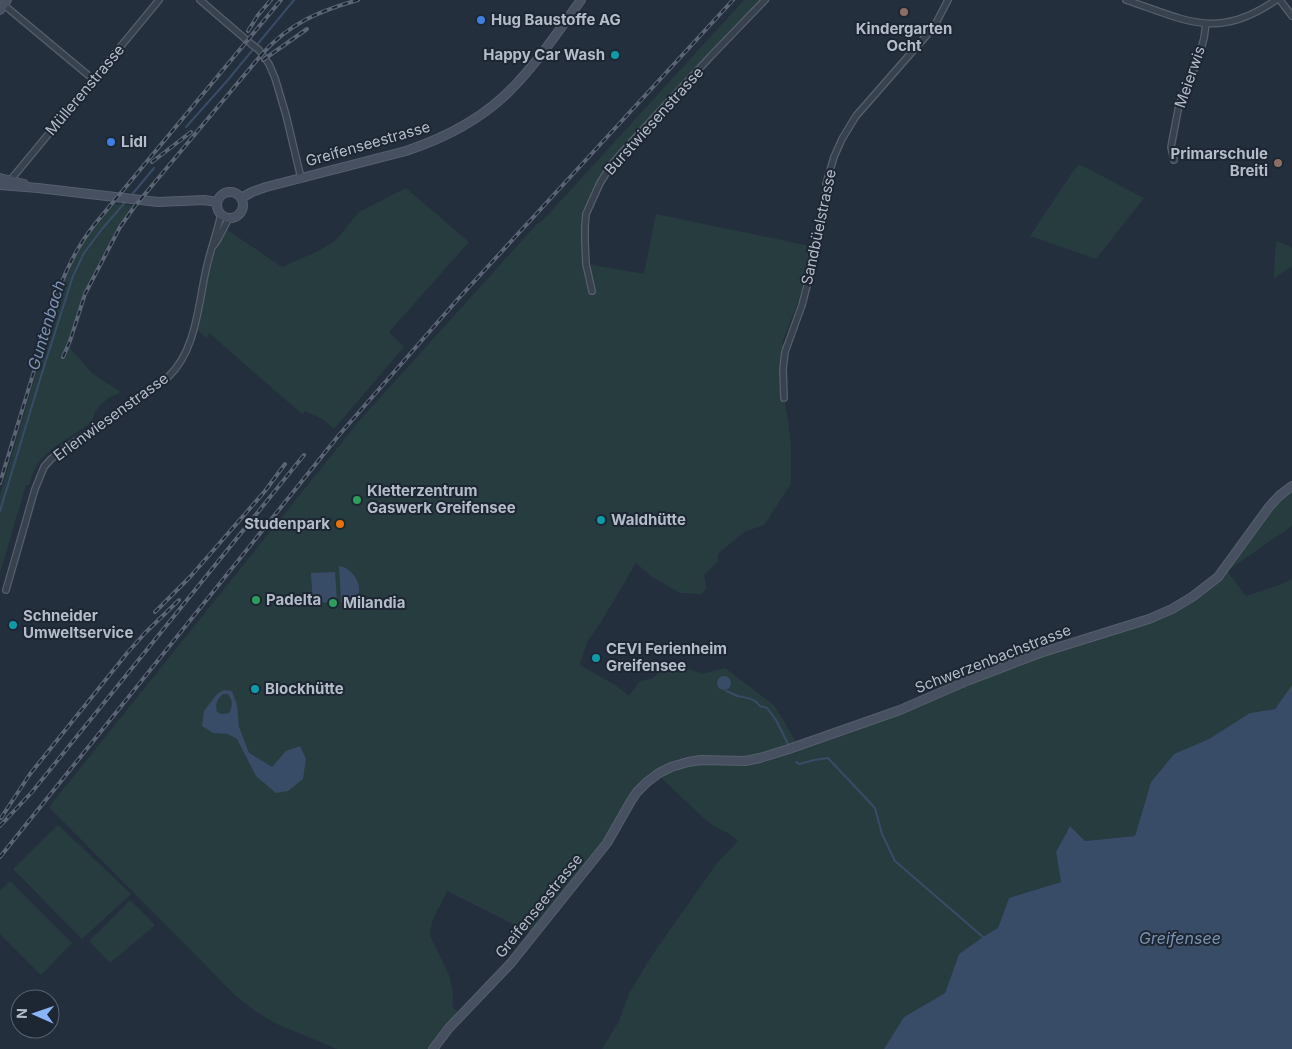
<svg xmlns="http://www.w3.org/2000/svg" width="1292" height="1049" font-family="Inter,sans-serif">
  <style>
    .green { fill: #263c3f }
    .water { fill: #394c67; fill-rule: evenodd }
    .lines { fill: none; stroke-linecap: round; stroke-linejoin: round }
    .stream { stroke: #394c67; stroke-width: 2 }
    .street-casing { stroke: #565f6c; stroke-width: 8 }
    .secondary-casing { stroke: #565f6c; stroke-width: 10 }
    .street { stroke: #38414e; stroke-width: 5.5 }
    .secondary { stroke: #465061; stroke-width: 8 }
    .rail-casing { stroke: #5a6575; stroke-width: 4 }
    .rail { stroke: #1d2633; stroke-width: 2; stroke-dasharray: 5.5; stroke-linecap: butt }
    .education-dot { fill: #8d6e63; stroke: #1d2633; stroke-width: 2 }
    .shop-dot { fill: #3f7fe0; stroke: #1d2633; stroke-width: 2 }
    .culture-dot { fill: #0f9aa8; stroke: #1d2633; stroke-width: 2 }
    .leisure-dot { fill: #2e9e5b; stroke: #1d2633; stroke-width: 2 }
    .food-dot { fill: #e8710a; stroke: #1d2633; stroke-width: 2 }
    .labels { text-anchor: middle; stroke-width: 4; stroke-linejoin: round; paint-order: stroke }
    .poi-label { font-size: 15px; font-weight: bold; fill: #b4bcc9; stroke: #1d2633; text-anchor: start }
    .street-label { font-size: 15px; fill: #b4bcc9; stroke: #1d2633 }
    .water-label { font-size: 16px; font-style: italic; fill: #7c92b1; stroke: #1d2633 }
  </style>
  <rect width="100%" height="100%" fill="#242f3e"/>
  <!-- green -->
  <g class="green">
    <path d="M744,0H765L612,164L586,214L587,264L644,274L656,214L815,247L809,278L805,277L798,302L782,343L788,345L785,352L784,398L788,420L791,445V484L764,525L744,532L718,554V561L704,575L706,588L701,594L680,593L652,577L636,563L601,622L587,642L580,665L615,685L629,696L639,682L653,678L670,662L702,674L725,668L774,705L798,745L993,670L1149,619L1211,583L1289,488L1292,491V526L1227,571L1246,596L1279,585L1292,579V685L1275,709L1250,713L1209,739L1174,754L1151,782L1135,836L1085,841L1070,826L1056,852L1061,882L1009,898L998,929L983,937L959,954L945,993L904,1017L884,1049H602L618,1023L629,994L653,954L717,863L738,841L733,836L709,823L657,774L637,792L607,843L534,935L447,891L432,921L430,936L449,975L453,992L452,1007L462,1015L433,1049H337L279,1025L255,1011L235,995L49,807L359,421L536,225L545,218Z"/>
    <path d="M1079,164L1144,198L1096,259L1030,236L1072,173Z"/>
    <path d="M406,188L469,242L389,332L404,347L334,429L324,420L305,411L302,414L209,333L206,338L199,331L197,327L213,257L226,229L282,267L318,251L335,241L359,212Z"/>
    <path d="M115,204L135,206L120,227L85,294L68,346L92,373L120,392L118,394L110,397L100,405L95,412L92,422L53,448L40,460L34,470L29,485H26L0,573V495L61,290L69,270L87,237Z"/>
    <path d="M1277,241L1289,246L1292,248V266L1274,278L1275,251Z"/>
    <path d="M58,825L131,894L82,939L13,869Z"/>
    <path d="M10,881L72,943L41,975L0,934V891Z"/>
    <path d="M130,900L155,925L110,963L89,941Z"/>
  </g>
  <!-- water -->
  <g class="water">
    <path d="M339,566C357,568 368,597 350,602C347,603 344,602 341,602Z"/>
    <path d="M335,572L337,602L313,603L311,573Z"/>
    <circle cx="724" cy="683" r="7"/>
    <path d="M1292,685V1049H884L904,1017L945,993L959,954L983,937L998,928L1009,898L1061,882L1056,852L1070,826L1085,841L1135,836L1151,782L1174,754L1209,739L1250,713L1275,709Z"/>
    <path d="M224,690L232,691L237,705L239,727L249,753L272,767L286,751L300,746L306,759L303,779L288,791L276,793L256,776L237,739L228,734L213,733L202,726L204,711L217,694ZM223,694H228C233,701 233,705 229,713L221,714L217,712C215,703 217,700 223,694Z"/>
  </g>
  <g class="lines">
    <!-- stream -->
    <g class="stream">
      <path d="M186,127L227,81L294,0"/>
      <path d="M130,197L154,168"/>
      <path d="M0,511L42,373L73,276L84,253L102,229L127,200"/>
      <path d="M726,691C730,692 734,695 738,696C747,698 754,698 760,706L767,708L776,720L788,744"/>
      <path d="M796,762L800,764L814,760L828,758L875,808L882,834L895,861L983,937"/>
    </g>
    <!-- street casing -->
    <g class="street-casing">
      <g id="street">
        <path d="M200,0L250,43L259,50L269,64L275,78L286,115L301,178"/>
        <path d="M1126,0C1186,20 1217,41 1276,0"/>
        <path d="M1280,0L1292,16"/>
        <path d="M4,5L94,80"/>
        <path d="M1174,160L1171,147L1179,105L1198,60L1204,38L1206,24"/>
        <path d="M12,181L13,177L159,0"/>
        <path d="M214,245L218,239L229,218"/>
        <path d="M592,291L586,264L585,242V226L586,214L600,183L612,164L628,146L711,56L765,0"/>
        <path d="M784,398L783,369L785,352L802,305L809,278L827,187L826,184L834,157L842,139L856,116L926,36L936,23L948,0"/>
        <path d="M6,590L35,489L44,467L51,459L77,440L99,426L168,377C196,351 198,306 206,270C210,251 217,233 221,214"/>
      </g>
    </g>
    <!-- secondary casing -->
    <g class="secondary-casing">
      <g id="secondary">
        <path d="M0,10L7,0"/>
        <path d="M0,178L24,184"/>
        <path d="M0,185L38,188L158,202L204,200L217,202"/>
        <circle cx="230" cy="205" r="13"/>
        <path d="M241,198L252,192L266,187L406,151C448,137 488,116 518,82C542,57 561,27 581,0"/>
        <path d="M433,1049L449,1028L511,963L607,843L631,801L637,792L647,782L659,773L671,767L688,762L701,760L745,761L760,758L786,750L900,710L969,680L1040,653L1149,619L1172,609L1192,597L1218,577L1269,507L1279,496L1292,486"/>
      </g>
    </g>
    <!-- street -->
    <use href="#street" class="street"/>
    <!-- secondary -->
    <use href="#secondary" class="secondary"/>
    <!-- rail casing -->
    <g class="rail-casing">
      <g id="rail">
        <path d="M248,31L258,15L271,0"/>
        <path d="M263,60L307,29"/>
        <path d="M152,162L191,132"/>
        <path d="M63,357L70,341L85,294L120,227L135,206L262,54C290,23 319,11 358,0"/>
        <path d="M0,483L59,289C68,265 79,244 95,224L281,0"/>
        <path d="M155,612L190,577L265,491L285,464"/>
        <path d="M1,818L30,774L128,652L145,633L179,600"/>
        <path d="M0,826L32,792L304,455"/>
        <path d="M0,857L339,435L458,299L733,0"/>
      </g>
    </g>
    <!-- rail -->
    <use href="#rail" class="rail"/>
  </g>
  <!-- markers -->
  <g class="education-dot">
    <circle cx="904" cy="12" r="5"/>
    <circle cx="1278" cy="163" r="5"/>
  </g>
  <g class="shop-dot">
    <circle cx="481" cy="20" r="5"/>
    <circle cx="111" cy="142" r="5"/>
  </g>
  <g class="culture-dot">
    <circle cx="615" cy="55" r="5"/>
    <circle cx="601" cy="520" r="5"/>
    <circle cx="13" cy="625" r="5"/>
    <circle cx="596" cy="658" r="5"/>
    <circle cx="255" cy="689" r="5"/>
  </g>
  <g class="leisure-dot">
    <circle cx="357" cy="500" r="5"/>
    <circle cx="256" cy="600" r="5"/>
    <circle cx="333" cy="603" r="5"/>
  </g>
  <circle class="food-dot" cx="340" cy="524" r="5"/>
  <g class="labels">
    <!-- poi labels -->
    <g class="poi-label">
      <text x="491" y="25">Hug Baustoffe AG</text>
      <text x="904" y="34" text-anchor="middle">Kindergarten<tspan x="904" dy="17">Ocht</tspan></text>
      <text x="605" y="60" text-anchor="end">Happy Car Wash</text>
      <text x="121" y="147">Lidl</text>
      <text x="1268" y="159" text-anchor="end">Primarschule<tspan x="1268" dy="17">Breiti</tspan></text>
      <text x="367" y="496">Kletterzentrum<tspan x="367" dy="17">Gaswerk Greifensee</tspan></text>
      <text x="611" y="525">Waldhütte</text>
      <text x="330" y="529" text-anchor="end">Studenpark</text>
      <text x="266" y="605">Padelta</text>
      <text x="343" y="608">Milandia</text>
      <text x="23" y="621">Schneider<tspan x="23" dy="17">Umweltservice</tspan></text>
      <text x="606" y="654">CEVI Ferienheim<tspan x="606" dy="17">Greifensee</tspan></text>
      <text x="265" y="694">Blockhütte</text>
    </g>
    <!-- street labels -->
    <g class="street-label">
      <text transform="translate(1190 77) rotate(-71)" y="5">Meierwis</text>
      <text transform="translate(85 90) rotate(-50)" y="5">Müllerenstrasse</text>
      <text transform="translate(654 121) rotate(-48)" y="5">Burstwiesenstrasse</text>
      <text transform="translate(368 144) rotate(-16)" y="5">Greifenseestrasse</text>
      <text transform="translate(819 227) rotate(-78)" y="5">Sandbüelstrasse</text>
      <text transform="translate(111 417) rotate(-36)" y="5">Erlenwiesenstrasse</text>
      <text transform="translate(993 659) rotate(-21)" y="5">Schwerzenbachstrasse</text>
      <text transform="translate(539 906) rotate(-51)" y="5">Greifenseestrasse</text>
    </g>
    <!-- water labels -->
    <g class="water-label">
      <text transform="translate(46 325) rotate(-73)" y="6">Guntenbach</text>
      <text x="1180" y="944">Greifensee</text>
    </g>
  </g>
  <!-- north arrow -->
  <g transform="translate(35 1014) rotate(272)"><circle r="24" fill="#1d2633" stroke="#59626f"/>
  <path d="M0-4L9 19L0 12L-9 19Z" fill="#8ab4f8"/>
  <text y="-8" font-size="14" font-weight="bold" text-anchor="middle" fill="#b4bcc9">N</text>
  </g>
</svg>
